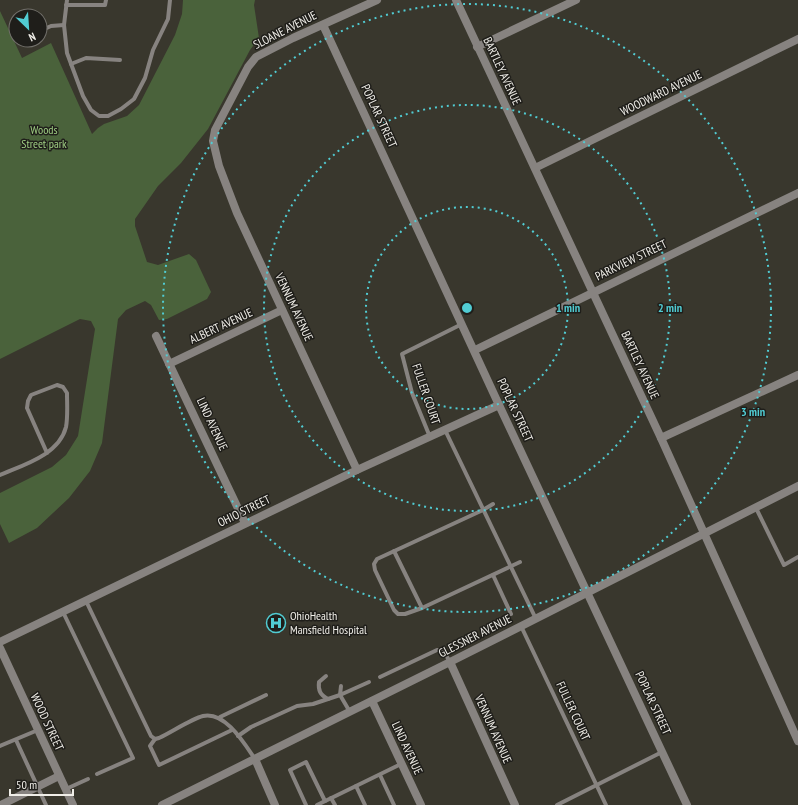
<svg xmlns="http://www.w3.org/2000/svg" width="798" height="805" font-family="'PT Sans Narrow',sans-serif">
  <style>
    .green { fill: #4a623b }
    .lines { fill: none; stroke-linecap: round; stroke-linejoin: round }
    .service { stroke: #878380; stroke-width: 4 }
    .minor { stroke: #878380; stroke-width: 8 }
    .tertiary { stroke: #878380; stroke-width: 8 }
    .ring { fill: none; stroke: #51ccd3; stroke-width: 2; stroke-dasharray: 2 4 }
    .labels { text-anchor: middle; stroke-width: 3; stroke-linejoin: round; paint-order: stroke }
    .street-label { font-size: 12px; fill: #f0eee8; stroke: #1f1e1a }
    .park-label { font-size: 12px; fill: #9fcf83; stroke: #1f1e1a }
    .poi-label { font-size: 12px; fill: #f0eee8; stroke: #1f1e1a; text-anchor: start }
    .centre { fill: #51ccd3; stroke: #1f1e1a; stroke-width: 2 }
    .ring-label { font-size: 12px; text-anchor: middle; font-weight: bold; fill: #51ccd3; stroke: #1f1e1a; stroke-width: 3; stroke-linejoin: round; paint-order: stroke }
  </style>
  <rect width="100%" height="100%" fill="#39372d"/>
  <!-- green -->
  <path class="green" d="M183,0H255L254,5L259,38L250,50L208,129L181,163L158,186L135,219V226L147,262L158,265L189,254L196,260L211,292L207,299L167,319L159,320L151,305L145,301L126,310L118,319L102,443L90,471L69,498L37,528L9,543L0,524V493L52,467L66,455L78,436L95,329L91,321L80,319L0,359V11L22,58L51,43L92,134L98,128L104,124L127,116L139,105L175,35L182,14Z"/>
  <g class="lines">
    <!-- service -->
    <g class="service">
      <path d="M67,0L64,25L67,53L83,96L91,110L99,116H108L121,109L134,99L145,78L153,50L168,19L170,0"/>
      <path d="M66,5H105L106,0"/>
      <path d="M40,31L51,26L64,25"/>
      <path d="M71,64L86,58L120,60"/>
      <path d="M445,430L536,619"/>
      <path d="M430,437L412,393L402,354L462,324"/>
      <path d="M0,475C23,465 59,455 66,427C68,417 67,404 67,393L63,387L57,385L31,395L28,401L27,408L47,453"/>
      <path d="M493,504L483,510L377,559L374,564L375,570L394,610L398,614H405L422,608L520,562"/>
      <path d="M756,508L784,565L798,557"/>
      <path d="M394,551L422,608"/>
      <path d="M493,575L511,614"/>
      <path d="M86,601L151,736L155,739L159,738C172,732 191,719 203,716C225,711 244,743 255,759"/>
      <path d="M63,612L133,758L97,774"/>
      <path d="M521,626L606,805"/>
      <path d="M326,676L319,682C318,690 320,695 328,699"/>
      <path d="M380,677L437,650H443L450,662"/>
      <path d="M341,686L340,695L369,682"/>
      <path d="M220,717L266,695"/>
      <path d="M238,736L251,727L297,706L313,704L340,695L350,712"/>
      <path d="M155,739L150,746L159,765L232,730"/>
      <path d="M16,740L46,805"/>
      <path d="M0,746L38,730"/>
      <path d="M380,775L394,805"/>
      <path d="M356,786L365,805"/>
      <path d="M66,789L88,779"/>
      <path d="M331,798L335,805"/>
      <path d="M306,805L290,770L306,762L325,801"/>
      <path d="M317,805L401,764"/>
      <path d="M557,805L662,752"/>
    </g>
    <!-- minor -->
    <g class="minor">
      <path d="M456,0L661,438L798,741"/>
      <path d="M323,25L499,405L687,805"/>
      <path d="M477,47L576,0"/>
      <path d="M535,168L798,39"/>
      <path d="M156,336L245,523"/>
      <path d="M475,350L798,193"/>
      <path d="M169,364L282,310"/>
      <path d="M661,438L798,375"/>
      <path d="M357,470L237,213L219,166L213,141L215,130L248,67L256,57L293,38L377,0"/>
      <path d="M0,642L357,470L499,405"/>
      <path d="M450,662L515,805"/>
      <path d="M372,701L421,805"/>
      <path d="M255,759L275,805"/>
      <path d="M1,805L59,776"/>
    </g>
    <!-- tertiary -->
    <g class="tertiary">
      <path d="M0,648L73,805"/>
      <path d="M162,805L450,662L798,486"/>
    </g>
  </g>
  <!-- distance rings -->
  <g class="ring">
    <circle cx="467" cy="308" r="101"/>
    <circle cx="467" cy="308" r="203"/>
    <circle cx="467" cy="308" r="304"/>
  </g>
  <!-- icons -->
  <defs>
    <g id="hospital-ring" transform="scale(1)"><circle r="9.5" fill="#1f1e1a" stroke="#51ccd3" stroke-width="1.5"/><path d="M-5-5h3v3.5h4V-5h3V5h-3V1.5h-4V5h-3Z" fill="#51ccd3"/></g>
  </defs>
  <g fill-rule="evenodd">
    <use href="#hospital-ring" x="276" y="623"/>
  </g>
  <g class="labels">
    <!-- street labels -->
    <g class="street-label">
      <text transform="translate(285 30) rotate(-27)" y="4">SLOANE AVENUE</text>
      <text transform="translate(502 71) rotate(65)" y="4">BARTLEY AVENUE</text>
      <text transform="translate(661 93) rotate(-26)" y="4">WOODWARD AVENUE</text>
      <text transform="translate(379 116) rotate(65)" y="4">POPLAR STREET</text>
      <text transform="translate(631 260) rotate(-26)" y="4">PARKVIEW STREET</text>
      <text transform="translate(294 307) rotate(65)" y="4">VENNUM AVENUE</text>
      <text transform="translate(221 326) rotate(-25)" y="4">ALBERT AVENUE</text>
      <text transform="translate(640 365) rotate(65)" y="4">BARTLEY AVENUE</text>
      <text transform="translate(426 394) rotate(71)" y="4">FULLER COURT</text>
      <text transform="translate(515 410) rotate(65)" y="4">POPLAR STREET</text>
      <text transform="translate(212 424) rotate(65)" y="4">LIND AVENUE</text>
      <text transform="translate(244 511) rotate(-26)" y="4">OHIO STREET</text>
      <text transform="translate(475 636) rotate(-27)" y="4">GLESSNER AVENUE</text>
      <text transform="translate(653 703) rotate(65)" y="4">POPLAR STREET</text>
      <text transform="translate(573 711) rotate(65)" y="4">FULLER COURT</text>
      <text transform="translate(47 722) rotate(65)" y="4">WOOD STREET</text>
      <text transform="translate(493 729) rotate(66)" y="4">VENNUM AVENUE</text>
      <text transform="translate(407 748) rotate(65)" y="4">LIND AVENUE</text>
    </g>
    <!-- park labels -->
    <g class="park-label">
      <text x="44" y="134">Woods<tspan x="44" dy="14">Street park</tspan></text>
    </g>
    <!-- poi labels -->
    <g class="poi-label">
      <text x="290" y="620">OhioHealth<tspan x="290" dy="14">Mansfield Hospital</tspan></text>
    </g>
  </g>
  <circle cx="467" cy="308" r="6" class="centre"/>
  <g class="ring-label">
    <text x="568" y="312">1 min</text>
    <text x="670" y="312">2 min</text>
    <text x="753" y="416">3 min</text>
  </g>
  <!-- north arrow -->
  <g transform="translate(28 28) rotate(155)"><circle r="19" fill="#1f1e1a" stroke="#73716c"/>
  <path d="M0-3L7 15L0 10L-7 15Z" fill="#51ccd3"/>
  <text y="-6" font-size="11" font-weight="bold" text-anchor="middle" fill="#f0eee8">N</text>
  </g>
  <!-- scale -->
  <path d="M10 789v6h63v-6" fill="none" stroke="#f0eee8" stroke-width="2"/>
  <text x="16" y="789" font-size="12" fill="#f0eee8" stroke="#1f1e1a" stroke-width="3" paint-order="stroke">50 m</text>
</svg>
